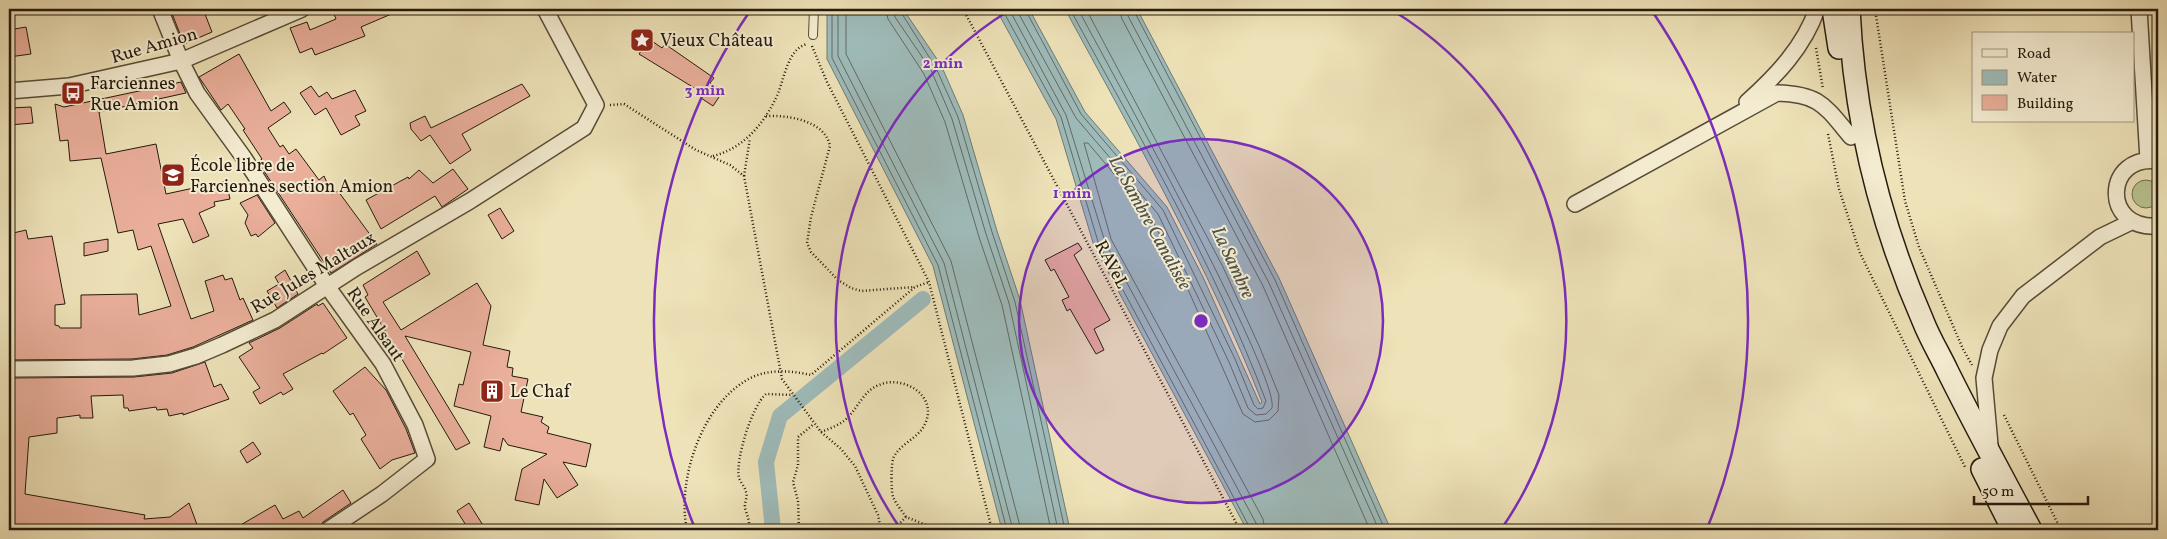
<svg xmlns="http://www.w3.org/2000/svg" width="2167" height="539" font-family="Vollkorn,serif">
  <style>
    .green { fill: #b8c38f; stroke: #6e6e4e }
    .water { fill: #9ebbba; stroke: #6e7b74 }
    .lines { fill: none; stroke-linecap: round; stroke-linejoin: round }
    .shore { stroke: #626a63; stroke-width: 1 }
    .canal { stroke: #9ebbba; stroke-width: 16 }
    .building { fill: #eaaf9b; stroke: #251a0c }
    .lane-casing { stroke: #574c37; stroke-width: 10 }
    .street-casing { stroke: #574c37; stroke-width: 18 }
    .secondary-casing { stroke: #251a0c; stroke-width: 24 }
    .path { stroke: #251a0c; stroke-width: 2.5; stroke-dasharray: 1 2.5; stroke-linecap: butt }
    .lane { stroke: #f4ecd1; stroke-width: 8 }
    .street { stroke: #f4ecd1; stroke-width: 15 }
    .secondary { stroke: #f4ecd1; stroke-width: 21 }
    .ring { fill: none; stroke: #7b2cbf; stroke-width: 2.5 }
    .labels { text-anchor: middle; stroke-width: 4; stroke-linejoin: round; paint-order: stroke }
    .poi-label { font-size: 18px; fill: #251a0c; stroke: #f4ecd1; text-anchor: start }
    .street-label { font-size: 18px; fill: #251a0c; stroke: #f4ecd1 }
    .water-label { font-size: 19px; font-style: italic; fill: #4f5249; stroke: #f4ecd1 }
    .centre { fill: #7b2cbf; stroke: #f4ecd1; stroke-width: 2.5 }
    .ring-label { font-size: 15px; text-anchor: middle; font-weight: bold; fill: #7b2cbf; stroke: #f4ecd1; stroke-width: 4; stroke-linejoin: round; paint-order: stroke }
  </style>
  <rect width="100%" height="100%" fill="#eee2b8"/>
  <filter id="stains"><feTurbulence type="fractalNoise" baseFrequency=".004" numOctaves="4"/><feColorMatrix values="0 0 0 0 .2 0 0 0 0 .09 0 0 0 0 .02 0 0 0 .5 -.17"/></filter>
  <radialGradient id="worn" r=".72"><stop offset=".6" stop-color="#630" stop-opacity="0"/><stop offset="1" stop-color="#630" stop-opacity=".3"/></radialGradient>
  <!-- green -->
  <circle class="green" cx="2146" cy="194" r="14"/>
  <!-- water -->
  <g class="water">
    <path d="M827,9H903L941,65L963,115L997,231L1020,300L1070,530H1002L933,266L827,59Z"/>
    <path d="M996,9H1029L1085,112L1167,207L1203,277L1260,404L1262,402C1208,266 1135,138 1065,9H1137L1279,278L1391,530H1247L1094,246L1056,119Z"/>
  </g>
  <g class="lines">
    <!-- shore -->
    <g class="shore">
      <path d="M832,9V58L938,265L1007,530"/>
      <path d="M838,9V56L944,263L1013,530"/>
      <path d="M846,9V54L951,261L1021,530"/>
      <path d="M886,9L888,19L924,74L945,122L979,237L1002,305L1051,530"/>
      <path d="M893,9L895,17L931,70L952,119L986,234L1009,303L1058,530"/>
      <path d="M899,9L936,68L958,117L992,232L1015,302L1065,530"/>
      <path d="M1002,9L1061,117L1099,245L1251,530"/>
      <path d="M1009,9L1066,115L1105,242L1256,523L1258,530"/>
      <path d="M1019,9L1020,16L1076,118L1158,214L1229,362L1248,408L1256,415L1266,414L1272,408C1280,376 1104,58 1078,9"/>
      <path d="M1025,9L1081,114L1163,210L1235,359L1254,405L1258,409L1263,408L1266,401C1215,266 1139,136 1070,9"/>
      <path d="M1086,9L1223,267L1260,348L1279,395L1278,411L1269,420L1255,422L1243,414L1186,285L1151,218L1088,143H1084L1111,239L1263,519L1265,530"/>
      <path d="M1119,9L1122,19L1263,286L1370,530"/>
      <path d="M1127,9L1128,16L1269,283L1379,530"/>
      <path d="M1133,9L1275,280L1385,530"/>
    </g>
    <!-- canal -->
    <path class="canal" d="M773,530L766,462L780,416L923,299"/>
  </g>
  <!-- building -->
  <g class="building">
    <path d="M176,9H203L212,32L184,44L171,11Z"/>
    <path d="M332,9H403L361,27L365,36L315,55L312,48L300,53L290,28L307,22L310,30L336,19Z"/>
    <path d="M26,27L31,54L9,57V30Z"/>
    <path d="M649,39L662,48L665,44L714,78L710,83L723,91L713,106L701,98L704,94L639,54Z"/>
    <path d="M239,54L271,111L284,102L291,112L268,128L280,147L283,145L289,154L296,149L319,180L324,176L332,194L338,191L377,244L331,273L258,162L262,159L243,130L245,129L228,104L221,110L199,77Z"/>
    <path d="M181,82L186,93L99,112L106,154L156,144L166,194L226,181L230,199L214,202L215,206L199,213L209,236L193,243L183,219L158,224L191,319L214,311L205,281L223,275L225,280L232,278L240,300L243,298L253,320L193,347L167,355L132,359L9,360V234L26,230L28,239L52,236L65,304L55,305V325L59,326L60,328H81V295L137,294L139,315L171,306L151,246L138,250L133,230L118,233L101,158L70,161L68,140L60,141L55,104L64,107Z"/>
    <path d="M522,84L530,96L462,134L471,150L450,164L430,135L421,141L411,129L410,123L425,116L431,128Z"/>
    <path d="M311,86L319,97L327,92L332,99L355,90L366,111L355,116L360,125L341,135L326,108L315,115L300,93Z"/>
    <path d="M31,107L33,123L9,125V108Z"/>
    <path d="M453,169L468,189L442,207L435,196L381,229L366,200L408,177L409,179L419,170L433,183Z"/>
    <path d="M257,195L275,223L258,237L256,234L251,236L245,223L248,215L240,203Z"/>
    <path d="M500,208L514,231L502,239L488,215Z"/>
    <path d="M108,239V251L84,256V243Z"/>
    <path d="M1078,243L1082,249L1074,255L1110,320L1094,329L1104,350L1096,354L1070,309L1067,311L1062,300L1069,297L1054,269L1051,271L1045,260Z"/>
    <path d="M417,251L430,274L383,302L401,330L477,283L491,306L483,345L510,351L507,367L513,368L512,376L528,379L521,412L543,417L541,422L549,427L547,433L591,444L586,467L563,462L578,485L557,498L544,479L539,505L515,500L522,469L547,454L508,445L503,438L500,451L484,447L491,416L454,406L459,384L463,385L471,352L405,336L470,443L456,450L365,297L368,295L363,285Z"/>
    <path d="M285,270L298,294L277,308L267,291L279,284L275,277Z"/>
    <path d="M323,303L347,338L323,354L322,353L283,374L293,389L283,395L281,392L260,404L253,392L260,388L239,357L253,348L249,343L280,328L317,304L318,306Z"/>
    <path d="M205,362L214,387L221,384L229,399L183,415V413L169,416L167,409L157,410L156,407L129,411L128,408H124L123,395L91,396L93,418H80V415L57,418V433L29,437L25,494L145,515L144,519L170,517L189,503L199,530H36L9,525V473H11L14,434L9,433V378L134,377L172,373Z"/>
    <path d="M365,367L386,390L406,429L415,453L392,460L380,469L361,439L366,435L353,413L350,415L333,391Z"/>
    <path d="M253,442L261,454L247,463L240,451Z"/>
    <path d="M343,490L351,503L323,522L319,530H232L275,505L283,519L299,511L303,518Z"/>
    <path d="M469,503L486,530H469L457,511Z"/>
  </g>
  <g class="lines">
    <!-- lane casing -->
    <g class="lane-casing">
      <path id="lane" d="M813,35L814,9"/>
    </g>
    <!-- street casing -->
    <g class="street-casing">
      <g id="street">
        <path d="M160,9L181,61L197,93L244,158L327,286L383,364L415,425L427,459L382,494L328,530"/>
        <path d="M2139,9L2148,160"/>
        <path d="M9,91L69,86L181,61L302,9"/>
        <path d="M1747,102C1776,76 1804,47 1817,9"/>
        <path d="M2158,161C2105,153 2100,230 2158,226"/>
        <path d="M1575,204L1777,93C1820,94 1825,106 1851,137"/>
        <path d="M9,369L133,368L169,364L196,356L222,345L275,320L357,267L470,201L584,128L596,105L545,9"/>
        <path d="M1990,445L1984,378L1990,350L2000,326L2023,296L2100,237L2131,222"/>
      </g>
    </g>
    <!-- secondary casing -->
    <g class="secondary-casing">
      <g id="secondary">
        <path d="M1833,9L1839,48"/>
        <path d="M1849,9C1854,116 1880,223 1923,321C1930,339 1940,355 1948,372C1975,426 2003,478 2031,530"/>
        <path d="M1982,469L2013,530"/>
      </g>
    </g>
    <!-- path -->
    <g class="path">
      <path d="M963,9L1240,530"/>
      <path d="M1875,9L1905,201L1919,247L1963,349L1972,365"/>
      <path d="M812,46L827,82L929,282L992,530"/>
      <path d="M1816,48L1823,89"/>
      <path d="M610,105L624,104L696,150L730,165L744,176L782,379L821,432L841,449L855,466L878,515L881,530"/>
      <path d="M766,116C787,115 825,120 830,146L811,217L807,243L811,252L838,280L851,288L861,291L915,287"/>
      <path d="M1828,134L1839,189L1860,253L1965,467"/>
      <path d="M713,156C742,149 762,126 775,100C784,84 786,49 807,44"/>
      <path d="M744,176L750,138"/>
      <path d="M2004,415L2061,530"/>
      <path d="M821,432C831,428 843,424 850,415C859,405 865,390 879,385C904,374 940,397 924,426C917,439 898,445 893,459C891,467 891,490 893,497C896,504 902,511 906,517"/>
      <path d="M687,530C676,480 703,398 755,376C773,369 793,371 811,375L915,287L929,282"/>
      <path d="M748,530C751,522 747,516 745,508C744,503 748,497 746,492C745,487 741,483 739,478C735,460 752,406 766,394L793,395"/>
      <path d="M799,530L798,501L793,482L798,465V437L814,424"/>
      <path d="M893,530L906,517L939,530"/>
    </g>
    <!-- lane -->
    <use href="#lane" class="lane"/>
    <!-- street -->
    <use href="#street" class="street"/>
    <!-- secondary -->
    <use href="#secondary" class="secondary"/>
  </g>
  <!-- distance rings -->
  <circle cx="1201" cy="321" r="182" fill="#7b2cbf" fill-opacity=".12"/>
  <g class="ring">
    <circle cx="1201" cy="321" r="182"/>
    <path d="M900 528A365 365 0 0 1 1010 10M1392 10A365 365 0 0 1 1502 528"/>
    <path d="M694 526A547 547 0 0 1 750 11M1652 11A547 547 0 0 1 1708 526"/>
  </g>
  <!-- icons -->
  <defs>
    <g id="sight-square" transform="scale(1.25)"><rect x="-9" y="-9" width="18" height="18" rx="4" fill="#8f2418" stroke="#f4ecd1"/><path d="M0-6L1.8-2.2L6-1.7L2.9 1.2L3.7 5.4L0 3.3L-3.7 5.4L-2.9 1.2L-6-1.7L-1.8-2.2Z" fill="#fff"/></g>
    <g id="bus-square" transform="scale(1.25)"><rect x="-9" y="-9" width="18" height="18" rx="4" fill="#8f2418" stroke="#f4ecd1"/><path d="M-5-6H5V4H4V6H2V4H-2V6H-4V4H-5ZM-3.5-4V0h7V-4ZM-3.5 1.2v1.5H-2V1.2ZM2 1.2v1.5H3.5V1.2Z" fill="#fff"/></g>
    <g id="school-square" transform="scale(1.25)"><rect x="-9" y="-9" width="18" height="18" rx="4" fill="#8f2418" stroke="#f4ecd1"/><path d="M0-5L7-2L0 1L-7-2ZM-4 1L0 2.5L4 1V4Q0 6-4 4Z" fill="#fff"/></g>
    <g id="building-square" transform="scale(1.25)"><rect x="-9" y="-9" width="18" height="18" rx="4" fill="#8f2418" stroke="#f4ecd1"/><path d="M-4-6H4V6H1V3H-1V6H-4ZM-2.5-4.3h1.7v1.8h-1.7ZM.8-4.3h1.7v1.8H.8ZM-2.5-1h1.7V.8h-1.7ZM.8-1h1.7V.8H.8Z" fill="#fff"/></g>
  </defs>
  <g fill-rule="evenodd">
    <use href="#sight-square" x="642" y="40"/>
    <use href="#bus-square" x="73" y="93"/>
    <use href="#school-square" x="173" y="175"/>
    <use href="#building-square" x="492" y="391"/>
  </g>
  <g class="labels">
    <!-- poi labels -->
    <g class="poi-label">
      <text x="660" y="46">Vieux Château</text>
      <text x="90" y="89">Farciennes<tspan x="90" dy="21">Rue Amion</tspan></text>
      <text x="190" y="171">École libre de<tspan x="190" dy="21">Farciennes section Amion</tspan></text>
      <text x="510" y="397">Le Chaf</text>
    </g>
    <!-- street labels -->
    <g class="street-label">
      <text transform="translate(154 45) rotate(-16)" y="6">Rue Amion</text>
      <text transform="translate(1112 264) rotate(62)" y="6">RAVeL</text>
      <text transform="translate(313 272) rotate(-31)" y="6">Rue Jules Maltaux</text>
      <text transform="translate(376 324) rotate(55)" y="6">Rue Alsaut</text>
    </g>
    <!-- water labels -->
    <g class="water-label">
      <text transform="translate(1151 222) rotate(61)" y="7">La Sambre Canalisée</text>
      <text transform="translate(1234 262) rotate(65)" y="7">La Sambre</text>
    </g>
  </g>
  <circle cx="1201" cy="321" r="8" class="centre"/>
  <g class="ring-label">
    <text x="943" y="68">2 min</text>
    <text x="705" y="95">3 min</text>
    <text x="1072" y="198">1 min</text>
  </g>
  <!-- margin -->
  <rect width="2167" height="539" fill="none" stroke="#eee2b8" stroke-width="30"/>
  <rect x="10" y="10" width="2147" height="519" fill="none" stroke="#251a0c" stroke-width="2.5"/>
  <rect x="15" y="15" width="2137" height="509" fill="none" stroke="#251a0c"/>
  <!-- legend -->
  <rect x="1972" y="32" width="162" height="90" fill="#f4ecd1" stroke="#a19882"/>
  <rect x="1982" y="49" width="25" height="8" fill="#f4ecd1" stroke="#a19882"/>
  <text x="2017" y="58" font-size="15" fill="#251a0c">Road</text>
  <rect x="1982" y="70" width="25" height="15" fill="#9ebbba" stroke="#a19882"/>
  <text x="2017" y="82" font-size="15" fill="#251a0c">Water</text>
  <rect x="1982" y="95" width="25" height="15" fill="#eaaf9b" stroke="#a19882"/>
  <text x="2017" y="108" font-size="15" fill="#251a0c">Building</text>
  <!-- scale -->
  <path d="M1974 496v8h114v-8" fill="none" stroke="#251a0c" stroke-width="2.5"/>
  <text x="1982" y="496" font-size="15" fill="#251a0c" stroke="#f4ecd1" stroke-width="4" paint-order="stroke">50 m</text>
  <rect width="100%" height="100%" filter="url(#stains)"/>
  <rect width="100%" height="100%" fill="url(#worn)"/>
</svg>
